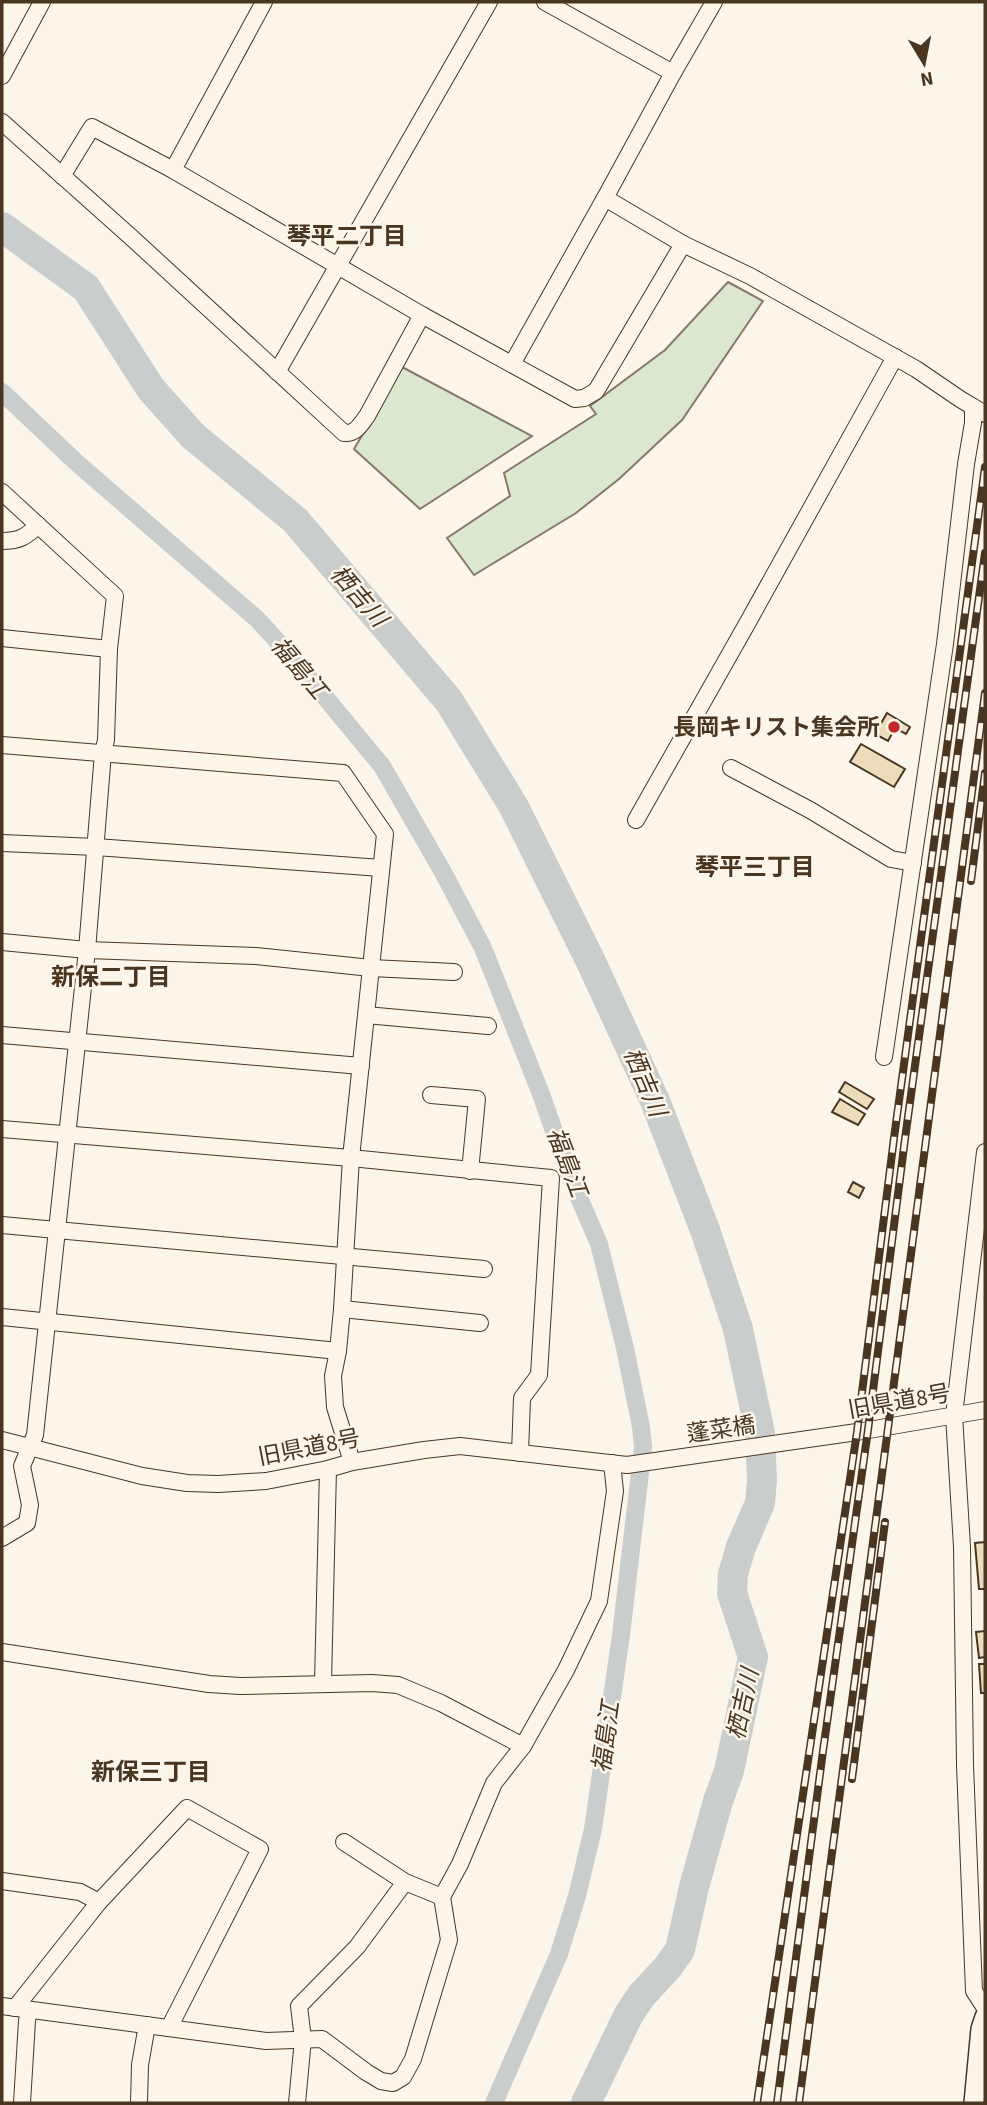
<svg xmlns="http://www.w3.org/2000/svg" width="987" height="2105" font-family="'Source Sans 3','Noto Sans JP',sans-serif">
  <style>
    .green { fill: #dce7d0; stroke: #887966; stroke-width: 2 }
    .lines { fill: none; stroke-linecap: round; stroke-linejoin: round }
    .canal { stroke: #c9cecd; stroke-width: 18 }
    .river { stroke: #c9cecd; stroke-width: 30 }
    .building { fill: #ecdcbc; stroke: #4a3520; stroke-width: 2 }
    .minor-casing { stroke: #4a3520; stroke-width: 18 }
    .tertiary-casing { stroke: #4a3520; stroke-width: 22 }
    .minor { stroke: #fbf6e9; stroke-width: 16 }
    .tertiary { stroke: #fbf6e9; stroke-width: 19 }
    .rail-casing { stroke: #4a3520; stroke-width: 8 }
    .rail { stroke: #fbf6e9; stroke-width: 5; stroke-dasharray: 16; stroke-linecap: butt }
    .poi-dot { fill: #c62828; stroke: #fbf6e9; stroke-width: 2.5 }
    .labels { text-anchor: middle; stroke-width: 5; stroke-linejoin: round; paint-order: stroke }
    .poi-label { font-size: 23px; font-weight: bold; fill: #4a3520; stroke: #fbf6e9; text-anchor: end }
    .street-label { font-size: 23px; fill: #4a3520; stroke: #fbf6e9 }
    .neighbourhood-label { font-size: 24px; font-weight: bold; fill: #4a3520; stroke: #fbf6e9 }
    .water-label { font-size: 24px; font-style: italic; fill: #4a3520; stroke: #fbf6e9 }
  </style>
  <rect width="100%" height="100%" fill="#fbf6e9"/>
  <!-- green -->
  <g class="green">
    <path d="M728,282L763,301L682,420L619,479L576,513L474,575L447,538L510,496L504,473L596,414L590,406L665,350Z"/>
    <path d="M402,367L532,436L420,509L354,449Z"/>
  </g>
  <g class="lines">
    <!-- canal -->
    <path class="canal" d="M2,392L77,463L257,619L291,656L382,766L444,874L483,948L541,1094L569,1174L599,1244L625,1348L641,1427L643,1447L621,1635L593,1829L577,1896L559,1954L494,2103"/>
    <!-- river -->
    <path class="river" d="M2,227L86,288L151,389L193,436L295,520L449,701L514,807L592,964L655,1101L705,1230L738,1329L760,1433L762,1480L760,1503L741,1547L733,1574L732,1593L753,1657L729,1771L718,1801L694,1887L680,1950L667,1968L641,1996L629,2014L586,2103"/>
  </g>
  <!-- building -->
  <g class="building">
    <path d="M887,713L910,727L906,734L895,728L888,741L875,734Z"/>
    <path d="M861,744L905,769L894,787L850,762Z"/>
    <path d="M845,1082L874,1099L867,1109L839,1092Z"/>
    <path d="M840,1099L865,1114L858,1125L832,1112Z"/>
    <path d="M853,1182L864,1188L859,1198L848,1192Z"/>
    <path d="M985,1542V1589H979L975,1543Z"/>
    <path d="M985,1631V1657L979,1658L976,1632Z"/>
    <path d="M979,1664H985V1693H981Z"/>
  </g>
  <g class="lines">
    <!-- minor casing -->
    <g class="minor-casing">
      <g id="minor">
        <path d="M545,2L673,73"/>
        <path d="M714,2L673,73L605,198L683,244L750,276L916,369L960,399L985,414"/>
        <path d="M2,76L42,2"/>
        <path d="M2,122L132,238L344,433C356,434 360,425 367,416L422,315"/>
        <path d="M173,170L264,2"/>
        <path d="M62,176L92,127L173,170L422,315L575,399L584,398L596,391L683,244"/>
        <path d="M512,364L605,198"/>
        <path d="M277,372L489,2"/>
        <path d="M2,492L115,596L109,649L106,740L103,753L87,950L35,1435L22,1466L30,1505L27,1523L2,1538"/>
        <path d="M2,541C19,541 26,537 38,525"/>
        <path d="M2,638L109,649"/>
        <path d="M2,745L343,773L385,834L351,1158L342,1309L338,1351L333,1376L335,1407L352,1462"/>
        <path d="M731,768L810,810L891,859L913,863"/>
        <path d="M636,820L748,622L895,357"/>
        <path d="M2,843L96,847L381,868"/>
        <path d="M2,942L87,950L256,956L371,968L454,972"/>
        <path d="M366,1015L488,1026"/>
        <path d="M2,1035L361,1066"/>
        <path d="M884,1057L945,644L966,464L973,423V407"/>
        <path d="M431,1095L477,1099L470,1171"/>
        <path d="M2,1129L351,1158L551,1178L539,1375L522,1398L520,1453"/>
        <path d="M985,1152L954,1415L962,1547L965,1765L974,1991L985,2008"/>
        <path d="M2,1225L484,1269"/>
        <path d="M342,1309L480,1323"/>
        <path d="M2,1317L338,1351"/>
        <path d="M2,1440L142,1476L187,1483L218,1484L266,1481L328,1469L352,1462L424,1450L460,1446L627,1465L857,1432L985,1410"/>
        <path d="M2,1652L209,1684L240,1686L372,1683L398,1685L441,1703L523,1746"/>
        <path d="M323,1683L328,1469"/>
        <path d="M344,1842L405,1882"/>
        <path d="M2,1881L80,1892L99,1902"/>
        <path d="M2,2006L266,2041L322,2039L366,2072L381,2081L393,2083L403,2077L413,2059L449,1940L442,1897"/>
        <path d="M15,2008L99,1902L187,1808L260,1849L169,2028"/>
        <path d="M22,2103L27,2021L29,2010"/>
        <path d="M139,2103L140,2065L147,2025"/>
        <path d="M297,2103L303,2039L299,2006L357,1947L405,1882L442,1897L460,1864L494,1783L523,1746L566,1670L599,1601L615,1491L612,1463"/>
      </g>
    </g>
    <!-- tertiary casing -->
    <g class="tertiary-casing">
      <path id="tertiary" d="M974,2103L981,2029L985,2017"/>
    </g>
    <!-- minor -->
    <use href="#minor" class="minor"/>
    <!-- tertiary -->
    <use href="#tertiary" class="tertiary"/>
    <!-- rail casing -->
    <g class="rail-casing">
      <g id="rail">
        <path d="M971,881L985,773"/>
        <path d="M852,1779L885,1522"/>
        <path d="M757,2103L857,1432L894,1138L985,467"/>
        <path d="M777,2103L823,1751L868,1430L905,1139L985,553"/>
        <path d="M799,2103L985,693"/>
      </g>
    </g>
    <!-- rail -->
    <use href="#rail" class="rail"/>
  </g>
  <!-- markers -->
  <circle class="poi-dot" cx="894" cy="727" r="7"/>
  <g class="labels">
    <!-- poi labels -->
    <g class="poi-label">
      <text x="880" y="735">長岡キリスト集会所</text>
    </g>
    <!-- street labels -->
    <g class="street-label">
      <text transform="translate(899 1401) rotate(-10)" y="8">旧県道8号</text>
      <text transform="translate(721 1429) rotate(-8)" y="8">蓬菜橋</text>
      <text transform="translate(309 1447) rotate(-11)" y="8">旧県道8号</text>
    </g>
    <!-- neighbourhood labels -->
    <g class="neighbourhood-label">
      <text x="347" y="244">琴平二丁目</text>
      <text x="755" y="875">琴平三丁目</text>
      <text x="111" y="985">新保二丁目</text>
      <text x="151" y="1780">新保三丁目</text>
    </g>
    <!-- water labels -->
    <g class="water-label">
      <text transform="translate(359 596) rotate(49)" y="8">栖吉川</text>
      <text transform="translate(299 668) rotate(50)" y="8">福島江</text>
      <text transform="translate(645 1082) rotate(67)" y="8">栖吉川</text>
      <text transform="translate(567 1162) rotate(69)" y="8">福島江</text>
      <text transform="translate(743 1704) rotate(-78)" y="8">栖吉川</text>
      <text transform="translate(606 1737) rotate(-82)" y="8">福島江</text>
    </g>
  </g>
  <!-- border -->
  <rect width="987" height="2105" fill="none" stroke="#4a3520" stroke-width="7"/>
  <!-- north arrow -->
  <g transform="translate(924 63) rotate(170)" stroke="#fbf6e9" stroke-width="5" paint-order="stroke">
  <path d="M0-5L12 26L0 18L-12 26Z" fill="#4a3520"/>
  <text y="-10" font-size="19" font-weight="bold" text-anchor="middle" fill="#4a3520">N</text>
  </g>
</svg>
